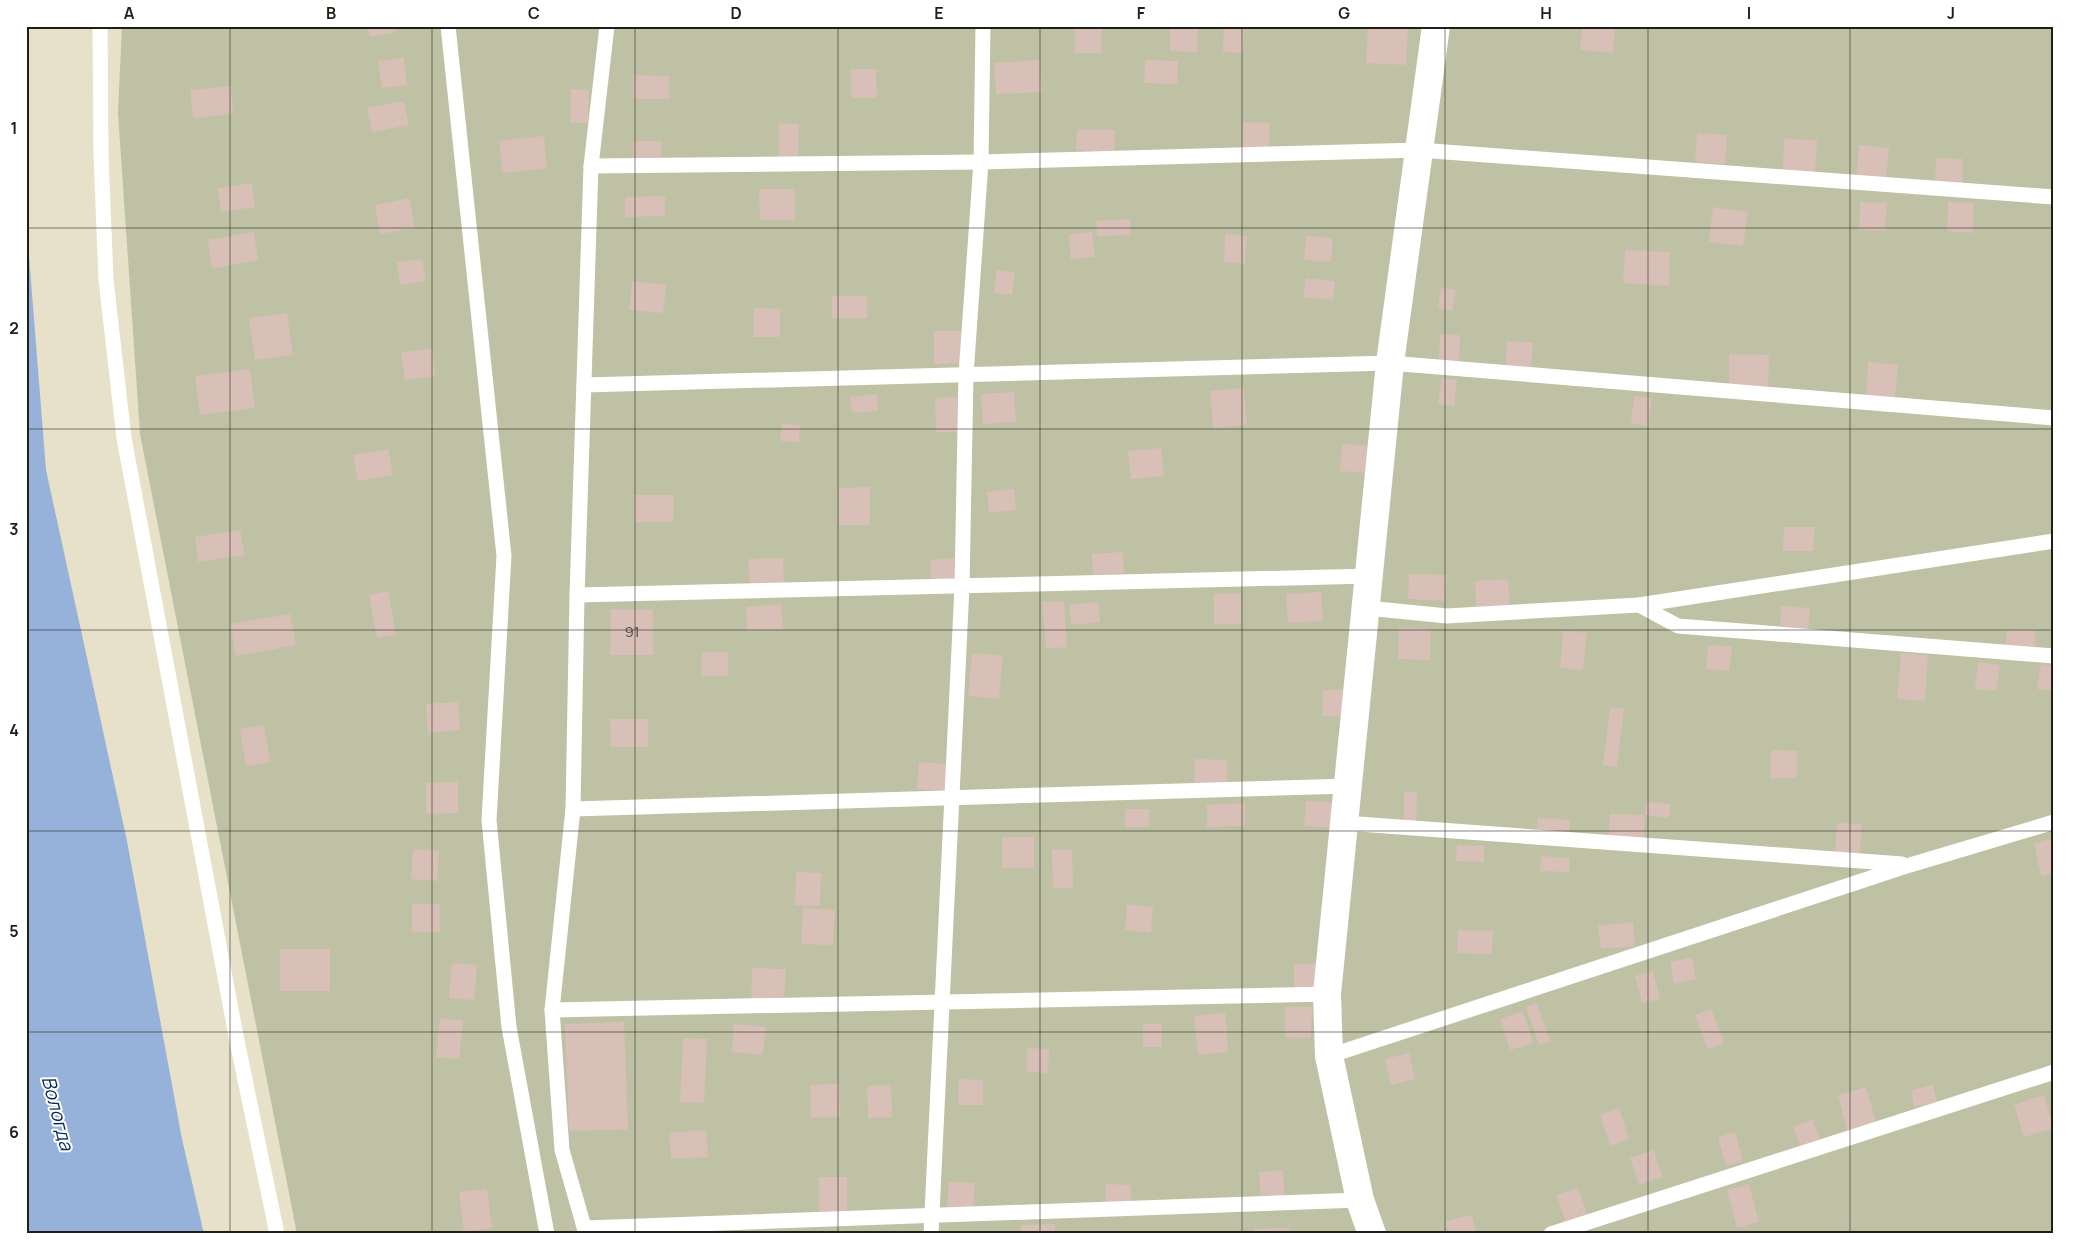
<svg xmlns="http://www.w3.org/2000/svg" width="2080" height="1260" font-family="Manrope,sans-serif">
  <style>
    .green { fill: #bfc1a4 }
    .water { fill: #97b2da }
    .building { fill: #d8bfb7 }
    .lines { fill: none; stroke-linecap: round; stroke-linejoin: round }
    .lane { stroke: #fff; stroke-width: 15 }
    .street { stroke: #fff; stroke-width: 28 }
    .grid { fill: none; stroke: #211e16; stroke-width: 1; stroke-opacity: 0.55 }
    .labels { text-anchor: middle; stroke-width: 4; stroke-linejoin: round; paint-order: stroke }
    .number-label { font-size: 15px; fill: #4f463e }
    .water-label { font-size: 19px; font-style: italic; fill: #062959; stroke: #fff }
    .neatline { fill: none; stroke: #211e16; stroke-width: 2 }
    .grid-label { font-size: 16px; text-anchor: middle; font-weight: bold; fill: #211e16 }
  </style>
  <rect width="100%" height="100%" fill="#e7e1ca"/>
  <!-- green -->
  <path class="green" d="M122,26H2054V1234H297L140,434L118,113Z"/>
  <!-- water -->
  <path class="water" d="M26,218L46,470L127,841L182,1139L204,1234H26Z"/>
  <!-- building -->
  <g class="building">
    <path d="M368,26H394L396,32L370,37Z"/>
    <path d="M1170,26H1198L1197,52L1170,51Z"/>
    <path d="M1224,26H1244L1243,53L1223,52Z"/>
    <path d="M1368,26H1408L1406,65L1366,63Z"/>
    <path d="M1582,26H1615L1613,53L1580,50Z"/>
    <path d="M1075,27H1102L1101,53H1075Z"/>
    <path d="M404,58L407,85L382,88L378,61Z"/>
    <path d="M1039,60L1042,92L996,94L994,63Z"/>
    <path d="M1145,60L1178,61L1177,84L1144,83Z"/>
    <path d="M851,69H876L877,98H851Z"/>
    <path d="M633,75L669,76V99H633Z"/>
    <path d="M231,86L233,114L193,118L190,90Z"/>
    <path d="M571,89L589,90L588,123H570Z"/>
    <path d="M404,101L409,125L372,132L367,108Z"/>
    <path d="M1243,122L1270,123L1269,150L1243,149Z"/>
    <path d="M779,123L799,124L798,156H779Z"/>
    <path d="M1077,129L1115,130L1114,152L1076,150Z"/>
    <path d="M1697,133L1727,135L1725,164L1695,162Z"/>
    <path d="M544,136L547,168L503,173L499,141Z"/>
    <path d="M1784,139L1817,140L1815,172L1783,171Z"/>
    <path d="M633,141H661L662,161H633Z"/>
    <path d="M1859,145L1889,148L1886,179L1856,177Z"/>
    <path d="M1936,158L1963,159L1962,187L1935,186Z"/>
    <path d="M252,183L255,207L221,212L217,188Z"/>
    <path d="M759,189H795V220H760Z"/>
    <path d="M665,196V216L625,217V197Z"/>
    <path d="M409,198L415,228L380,234L375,205Z"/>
    <path d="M1860,202L1887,203L1885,231L1859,230Z"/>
    <path d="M1948,202L1974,203L1973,233L1947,231Z"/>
    <path d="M1713,207L1748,212L1743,246L1709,242Z"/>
    <path d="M1130,219L1131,235L1097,236L1096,221Z"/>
    <path d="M254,232L258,260L212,269L208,240Z"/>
    <path d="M1092,232L1095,257L1071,259L1069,234Z"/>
    <path d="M1225,234L1247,236L1245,264L1224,262Z"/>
    <path d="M1306,236L1333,238L1331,262L1304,260Z"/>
    <path d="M1625,250L1670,252L1669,286L1623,283Z"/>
    <path d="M422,259L426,281L400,285L397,262Z"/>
    <path d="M997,270L1015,272L1012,295L994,293Z"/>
    <path d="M1306,278L1335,281L1333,300L1303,297Z"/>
    <path d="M632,281L666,285L663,313L629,310Z"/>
    <path d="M1441,288L1456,290L1452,311L1438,309Z"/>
    <rect x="832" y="296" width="35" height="22"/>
    <path d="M754,308L780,309V337H753Z"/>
    <path d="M287,313L293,355L255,360L249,318Z"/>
    <path d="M934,331H963L964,363L934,364Z"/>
    <path d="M1440,334L1460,335L1459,361L1439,360Z"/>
    <path d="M1507,341L1533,343L1531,372L1505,370Z"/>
    <path d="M432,349L435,376L405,380L401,352Z"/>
    <path d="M1729,354L1769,355L1768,387L1729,386Z"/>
    <path d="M1868,362L1898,365L1895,398L1866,395Z"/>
    <path d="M250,369L255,408L200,415L195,376Z"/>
    <path d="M1442,378L1457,380L1454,406L1438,404Z"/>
    <path d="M1244,388L1247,425L1213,428L1210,391Z"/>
    <path d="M1014,392L1016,422L983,424L981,394Z"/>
    <path d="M877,394L878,411L852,413L850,397Z"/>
    <path d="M1634,396L1652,398L1648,426L1631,424Z"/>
    <path d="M959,397L960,432H936L935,398Z"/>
    <path d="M782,424L800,425L799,442L780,441Z"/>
    <path d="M1342,444L1368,446L1366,473L1340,471Z"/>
    <path d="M1161,448L1164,476L1131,479L1128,451Z"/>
    <path d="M388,449L393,475L358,481L353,455Z"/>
    <path d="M870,487V525H839V488Z"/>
    <path d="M1014,489L1016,510L989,513L987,492Z"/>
    <path d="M634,495H674L673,522H634Z"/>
    <path d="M1784,527H1815L1813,551H1783Z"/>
    <path d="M240,530L245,555L198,562L195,537Z"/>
    <path d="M1123,552L1124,573L1093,575L1092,554Z"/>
    <path d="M783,558L784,585L750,586L748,559Z"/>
    <path d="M956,558L958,579L931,580L930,560Z"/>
    <path d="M1409,574L1447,575L1445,601L1408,599Z"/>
    <path d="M1508,579L1510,608L1476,611L1475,581Z"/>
    <path d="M388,591L396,635L377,638L369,595Z"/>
    <path d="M1321,592L1323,621L1288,623L1286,594Z"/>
    <rect x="1214" y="594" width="27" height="30"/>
    <path d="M1064,601L1067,647L1046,649L1042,602Z"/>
    <path d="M1098,602L1100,622L1071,625L1069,605Z"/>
    <path d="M781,604L783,629L747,631L746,607Z"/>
    <path d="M1781,606L1810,608L1808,633L1780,631Z"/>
    <path d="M611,609L653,610V655H610Z"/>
    <path d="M290,614L296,645L236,656L230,624Z"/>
    <path d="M1399,628L1431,629L1430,660L1398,659Z"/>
    <path d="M2007,630L2035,631V649L2005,647Z"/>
    <path d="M1563,631L1587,633L1583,670L1560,668Z"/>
    <path d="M1708,645L1732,647L1729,671L1706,669Z"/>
    <path d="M702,652H728V676H701Z"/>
    <path d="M972,653L1003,656L999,699L968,696Z"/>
    <path d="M1901,653L1928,655L1925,701L1897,699Z"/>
    <path d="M1978,662L2000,665L1996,691L1975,689Z"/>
    <path d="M2041,664L2054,666V691L2037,689Z"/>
    <path d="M1323,690H1347L1346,717L1322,716Z"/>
    <path d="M458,702L460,730L428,733L426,704Z"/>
    <path d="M1610,707L1624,708L1617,767L1603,765Z"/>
    <path d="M610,719H648V747H611Z"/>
    <path d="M264,725L270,762L246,766L240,729Z"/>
    <path d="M1771,750L1797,751V778H1770Z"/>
    <path d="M1195,759L1227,760V784L1194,783Z"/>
    <path d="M919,762L947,764V790L917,789Z"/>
    <path d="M458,782V813L426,814V783Z"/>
    <path d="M1404,792H1417L1416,826H1404Z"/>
    <path d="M1306,801L1340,803L1339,828L1304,826Z"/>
    <path d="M1646,802L1671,804L1669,818L1645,815L1644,840L1608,839L1610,814L1645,815Z"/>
    <path d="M1245,803V826L1207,827V805Z"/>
    <rect x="1125" y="809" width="24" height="18"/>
    <path d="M1538,818L1570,820L1569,836L1537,834Z"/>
    <path d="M1837,823L1862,824L1860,854L1835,852Z"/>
    <rect x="1002" y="837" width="32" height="31"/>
    <path d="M2054,838V873L2041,876L2034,843Z"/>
    <path d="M1457,845L1484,846V862L1456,861Z"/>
    <path d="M413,849L439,851L437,881L411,879Z"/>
    <path d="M1072,849L1073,888H1053L1052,850Z"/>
    <path d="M1541,856L1570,858L1569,872L1540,871Z"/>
    <path d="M796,872L821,873L820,906L795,905Z"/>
    <rect x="412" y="904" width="28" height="28"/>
    <path d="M1127,904L1153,907L1151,933L1125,930Z"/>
    <path d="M803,908L835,910L833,945L801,944Z"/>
    <path d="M1633,922L1635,946L1601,949L1598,926Z"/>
    <path d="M1458,930L1493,931L1492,954L1457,953Z"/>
    <rect x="280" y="949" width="50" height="42"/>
    <path d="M1692,957L1696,979L1674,984L1670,962Z"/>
    <path d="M452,963L477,965L474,1000L449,998Z"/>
    <path d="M1294,964H1320V989L1294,990Z"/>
    <path d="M752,968L786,969L784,1003L751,1002Z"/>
    <path d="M1653,971L1660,999L1642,1003L1635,976Z"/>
    <path d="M1537,1003L1550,1041L1539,1045L1526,1007Z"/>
    <path d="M1285,1007H1312L1311,1038L1285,1037Z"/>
    <path d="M1711,1009L1724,1043L1708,1049L1695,1015Z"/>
    <path d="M1523,1011L1533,1043L1510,1050L1500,1019Z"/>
    <path d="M1225,1013L1228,1052L1198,1055L1194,1016Z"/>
    <path d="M440,1018L463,1021L459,1059L436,1057Z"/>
    <path d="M624,1022L628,1129L569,1131L565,1024Z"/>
    <path d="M734,1024L766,1027L763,1055L732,1052Z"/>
    <rect x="1143" y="1024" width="19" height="23"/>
    <path d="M683,1038L707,1039L704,1103L680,1102Z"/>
    <path d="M1027,1048L1049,1049L1048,1073L1027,1072Z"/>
    <path d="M1409,1053L1415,1079L1391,1085L1385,1059Z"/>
    <path d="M959,1079L983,1080V1105H958Z"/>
    <path d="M839,1084L840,1117L811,1118L810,1085Z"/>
    <path d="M891,1085L892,1117L868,1118L867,1086Z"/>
    <path d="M1933,1085L1937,1102L1914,1107L1911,1090Z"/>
    <path d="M1866,1087L1876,1122L1847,1130L1838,1095Z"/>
    <path d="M2044,1095L2054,1128L2024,1137L2014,1105Z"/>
    <path d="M1619,1108L1629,1139L1610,1146L1600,1115Z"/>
    <path d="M1813,1120L1820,1139L1800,1146L1793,1126Z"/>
    <path d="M706,1130L708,1157L671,1159L669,1133Z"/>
    <path d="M1735,1132L1743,1161L1726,1166L1718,1137Z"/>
    <path d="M1654,1150L1662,1177L1639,1185L1630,1158Z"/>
    <path d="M1283,1170L1285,1198L1261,1200L1259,1172Z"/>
    <rect x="819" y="1177" width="28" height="35"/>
    <path d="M949,1182L975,1183L973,1209L947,1207Z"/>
    <path d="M1106,1184L1131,1185V1204L1105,1203Z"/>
    <path d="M1749,1184L1759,1222L1737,1228L1727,1190Z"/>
    <path d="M1578,1188L1587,1214L1565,1221L1557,1195Z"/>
    <path d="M487,1189L492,1228L464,1232L459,1192Z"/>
    <path d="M1472,1215L1476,1234H1449L1446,1221Z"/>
    <path d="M1055,1224V1234H1021V1225Z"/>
    <path d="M1289,1228V1234H1254V1229Z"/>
  </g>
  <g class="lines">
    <!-- lane -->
    <g class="lane">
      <path d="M100,26L101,155L106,280L124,438L236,1036L277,1234"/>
      <path d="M448,26L504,556L489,820L509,1027L547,1234"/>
      <path d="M591,166L981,162L1419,150L2054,197"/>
      <path d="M584,385L1390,363L2054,418"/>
      <path d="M577,595L1370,576"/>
      <path d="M1639,605L1678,626L2054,656"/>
      <path d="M1367,608L1447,616L1639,605L2054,541"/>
      <path d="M573,809L1349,786"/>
      <path d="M1345,823L1902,864"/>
      <path d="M552,1010L1327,994"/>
      <path d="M1329,1056L1910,865L2054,822"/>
      <path d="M585,1228L1360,1200"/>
      <path d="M586,1234L562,1150L552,1010L573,809L577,595L591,166L607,26"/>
      <path d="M931,1234L962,586L966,375L981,162L983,26"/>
      <path d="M1551,1234L2054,1072"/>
    </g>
    <!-- street -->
    <path class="street" d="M1372,1234L1360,1200L1329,1056L1327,994L1390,363L1436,26"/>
  </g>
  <!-- grid -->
  <path class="grid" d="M230,26V1234M432,26V1234M635,26V1234M838,26V1234M1040,26V1234M1242,26V1234M1445,26V1234M1648,26V1234M1850,26V1234M26,228H2054M26,429H2054M26,630H2054M26,831H2054M26,1032H2054"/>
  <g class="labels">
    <!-- number labels -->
    <g class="number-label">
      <text x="632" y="637">91</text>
    </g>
    <!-- water labels -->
    <g class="water-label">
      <text transform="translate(58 1113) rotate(75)" y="7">Вологда</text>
    </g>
  </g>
  <!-- border -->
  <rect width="2080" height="1260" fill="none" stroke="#ffffff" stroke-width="55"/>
  <rect x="28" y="28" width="2024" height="1204" class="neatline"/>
  <g class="grid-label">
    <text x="129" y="19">A</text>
    <text x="331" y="19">B</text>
    <text x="534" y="19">C</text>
    <text x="736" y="19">D</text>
    <text x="939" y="19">E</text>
    <text x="1141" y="19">F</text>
    <text x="1344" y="19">G</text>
    <text x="1546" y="19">H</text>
    <text x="1749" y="19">I</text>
    <text x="1951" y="19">J</text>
    <text x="14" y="134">1</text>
    <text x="14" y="334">2</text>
    <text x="14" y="535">3</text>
    <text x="14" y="736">4</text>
    <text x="14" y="937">5</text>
    <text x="14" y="1138">6</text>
  </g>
</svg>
